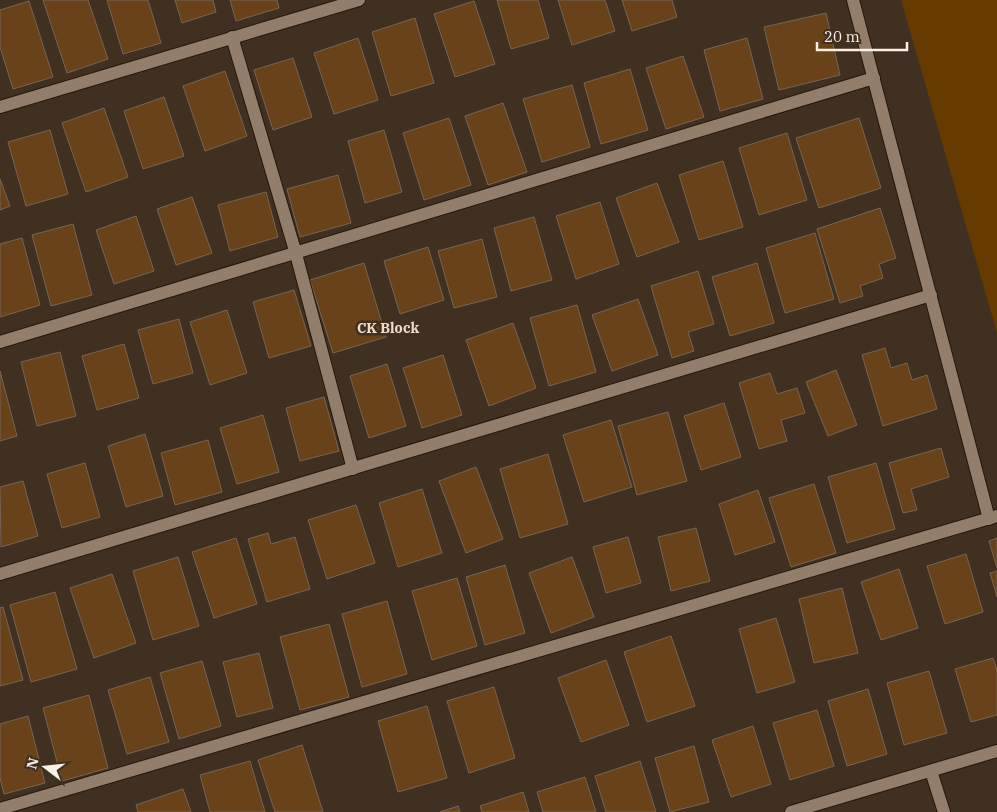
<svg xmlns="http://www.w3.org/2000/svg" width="997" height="812" font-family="'IBM Plex Serif',serif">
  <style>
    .green { fill: #673a00 }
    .building { fill: #69421a; stroke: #776555 }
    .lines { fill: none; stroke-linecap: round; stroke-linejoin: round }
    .minor-casing { stroke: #261709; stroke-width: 14 }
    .minor { stroke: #917e6d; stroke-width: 12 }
    .labels { text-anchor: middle; stroke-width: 5; stroke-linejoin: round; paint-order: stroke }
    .neighbourhood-label { font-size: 14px; font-weight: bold; fill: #f0dbc9; stroke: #403021 }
  </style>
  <rect width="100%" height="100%" fill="#403021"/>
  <!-- green -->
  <path class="green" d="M901,0H997V333Z"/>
  <!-- building -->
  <g class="building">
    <path d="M43,0H88L108,59L67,73Z"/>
    <path d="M107,0H148L161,43L123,54Z"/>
    <path d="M175,0H213L216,12L182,23Z"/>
    <path d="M230,0H277L279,8L236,21Z"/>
    <path d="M497,0H538L549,38L511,49Z"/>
    <path d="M558,0H605L615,31L572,45Z"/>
    <path d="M622,0H672L677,17L632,31Z"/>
    <path d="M29,1L53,77L13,89L0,47V10Z"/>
    <path d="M474,1L495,64L455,77L434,14Z"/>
    <path d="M826,13L840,75L779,90L764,27Z"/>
    <path d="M415,18L434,83L391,96L372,32Z"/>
    <path d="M358,38L378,100L334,114L314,53Z"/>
    <path d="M747,38L763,99L720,111L704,50Z"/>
    <path d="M683,56L704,117L666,129L646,68Z"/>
    <path d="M293,58L312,117L273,130L254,70Z"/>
    <path d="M630,69L648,130L601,144L584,83Z"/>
    <path d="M225,71L247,136L205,151L183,86Z"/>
    <path d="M572,85L590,147L542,162L523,99Z"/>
    <path d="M164,97L184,156L143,169L124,111Z"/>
    <path d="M503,103L527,172L488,185L465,116Z"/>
    <path d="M104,108L128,177L86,192L62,123Z"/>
    <path d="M449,118L471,185L424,200L403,133Z"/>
    <path d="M859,118L881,188L819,208L796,138Z"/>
    <path d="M50,130L68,194L26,206L8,142Z"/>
    <path d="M384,130L402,192L365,203L348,141Z"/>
    <path d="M787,133L807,200L759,215L739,148Z"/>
    <path d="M723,161L743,227L699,240L679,175Z"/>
    <path d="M338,175L351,223L300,237L287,189Z"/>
    <path d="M0,179L10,206L0,210Z"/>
    <path d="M657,183L679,242L637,257L616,198Z"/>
    <path d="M266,192L278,237L230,251L218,205Z"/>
    <path d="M192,197L212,253L176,265L157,209Z"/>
    <path d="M600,202L619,264L576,279L556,216Z"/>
    <path d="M880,208L896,258L879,264L883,278L860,286L863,296L840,303L817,229Z"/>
    <path d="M136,216L154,271L114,284L96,230Z"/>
    <path d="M534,217L552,280L511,291L494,228Z"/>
    <path d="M73,224L92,295L51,306L32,235Z"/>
    <path d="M815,233L834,299L785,313L766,248Z"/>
    <path d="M22,238L40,305L0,317V244Z"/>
    <path d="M482,239L497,297L454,308L438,251Z"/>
    <path d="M428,247L444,300L400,314L384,261Z"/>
    <path d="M364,263L386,337L333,353L310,280Z"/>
    <path d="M757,263L774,323L730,336L712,277Z"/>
    <path d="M698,271L714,324L688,332L694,351L672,358L651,286Z"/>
    <path d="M294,290L311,346L269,358L253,302Z"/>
    <path d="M638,299L658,355L612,371L592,315Z"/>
    <path d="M577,305L596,372L549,386L530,318Z"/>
    <path d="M227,310L247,373L210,385L190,322Z"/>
    <path d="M179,319L193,373L153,384L138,330Z"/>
    <path d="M513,323L536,388L489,406L466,340Z"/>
    <path d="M124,344L139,398L97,410L82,356Z"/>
    <path d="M885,348L891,368L907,363L912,380L927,375L937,409L883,426L862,355Z"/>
    <path d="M60,352L76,416L37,426L21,362Z"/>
    <path d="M443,355L462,415L422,428L403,368Z"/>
    <path d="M387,364L406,426L369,438L350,376Z"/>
    <path d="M836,370L857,425L828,436L806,382Z"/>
    <path d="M0,371L17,436L0,441Z"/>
    <path d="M770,373L777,394L797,388L805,413L781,420L787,441L759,449L739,383Z"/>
    <path d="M324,397L339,451L300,461L286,408Z"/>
    <path d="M724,403L741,457L701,470L684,416Z"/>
    <path d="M668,412L687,481L637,495L618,426Z"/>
    <path d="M263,415L279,472L237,484L220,428Z"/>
    <path d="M611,420L632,487L584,502L563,435Z"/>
    <path d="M145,434L163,496L126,507L108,446Z"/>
    <path d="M208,440L222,492L175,505L161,453Z"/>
    <path d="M941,448L949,477L911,489L917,510L903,513L889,463Z"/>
    <path d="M548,454L568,524L520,538L500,469Z"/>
    <path d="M85,463L100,517L62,528L47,474Z"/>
    <path d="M876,463L895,529L847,543L828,477Z"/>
    <path d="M476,467L503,539L466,553L439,481Z"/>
    <path d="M23,481L38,536L1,547L0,487Z"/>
    <path d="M814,484L836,553L791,567L769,498Z"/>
    <path d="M422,489L442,553L398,567L379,503Z"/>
    <path d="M758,490L775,542L735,555L719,504Z"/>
    <path d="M356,505L375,563L327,579L308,520Z"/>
    <path d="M696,528L710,581L671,591L658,537Z"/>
    <path d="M268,533L271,544L295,537L310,589L267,602L248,539Z"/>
    <path d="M628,537L641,583L606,593L593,547Z"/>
    <path d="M236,538L257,604L214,618L192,552Z"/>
    <path d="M997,538V568L989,541Z"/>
    <path d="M966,554L983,612L945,624L927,566Z"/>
    <path d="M178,557L199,626L153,640L133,571Z"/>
    <path d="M572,557L594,617L551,633L529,573Z"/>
    <path d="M505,565L525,633L485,645L466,577Z"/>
    <path d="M899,569L918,628L881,640L861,582Z"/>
    <path d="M997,571V597L990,573Z"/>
    <path d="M112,574L136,643L94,658L70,588Z"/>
    <path d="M457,578L477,646L432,660L412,591Z"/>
    <path d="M842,588L858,653L814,663L799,599Z"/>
    <path d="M55,592L77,669L31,682L10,605Z"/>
    <path d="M387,601L407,674L362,687L342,614Z"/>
    <path d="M3,607L23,680L0,686V608Z"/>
    <path d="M776,618L795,682L757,693L739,629Z"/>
    <path d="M329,624L349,697L300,710L280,637Z"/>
    <path d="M671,636L695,706L647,722L624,652Z"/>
    <path d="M259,653L273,708L237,717L223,662Z"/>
    <path d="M993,658L997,670V715L971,722L955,669Z"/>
    <path d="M606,660L629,725L581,742L558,678Z"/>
    <path d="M202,661L221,726L179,739L160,673Z"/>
    <path d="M929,671L947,733L904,745L887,683Z"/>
    <path d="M150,677L169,742L127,754L108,690Z"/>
    <path d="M494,687L515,758L469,773L447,701Z"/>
    <path d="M868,689L887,754L847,766L828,701Z"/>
    <path d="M89,695L108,768L62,781L43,708Z"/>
    <path d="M427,706L447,778L398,792L378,721Z"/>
    <path d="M817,710L834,766L790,780L773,723Z"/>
    <path d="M28,716L45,783L4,794L0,778V724Z"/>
    <path d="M753,726L771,784L731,797L712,740Z"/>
    <path d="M302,745L323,812H275L258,760Z"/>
    <path d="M694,746L709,802L670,812L655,758Z"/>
    <path d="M250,761L265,812H210L200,775Z"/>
    <path d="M640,761L656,812H606L595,776Z"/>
    <path d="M585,777L596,812H543L537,792Z"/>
    <path d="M183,789L191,812H138L136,805Z"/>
    <path d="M523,792L529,812H482L480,806Z"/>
    <path d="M458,806L460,812H440Z"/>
  </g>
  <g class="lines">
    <!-- minor casing -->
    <g class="minor-casing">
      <g id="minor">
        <path d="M853,0L989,519"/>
        <path d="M232,37L296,254L353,469"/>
        <path d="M0,107L359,0"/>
        <path d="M0,342L874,78"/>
        <path d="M0,574L931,295"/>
        <path d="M931,771L944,812"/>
        <path d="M0,809L997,516"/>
        <path d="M791,812L997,751"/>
      </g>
    </g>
    <!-- minor -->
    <use href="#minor" class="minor"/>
  </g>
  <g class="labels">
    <!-- neighbourhood labels -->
    <g class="neighbourhood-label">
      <text x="388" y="333">CK Block</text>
    </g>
  </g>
  <!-- north arrow -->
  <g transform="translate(45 767) rotate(286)" stroke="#403021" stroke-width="4" paint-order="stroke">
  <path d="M0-4L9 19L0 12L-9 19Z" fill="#faf0e7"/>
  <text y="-8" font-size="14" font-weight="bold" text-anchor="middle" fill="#faf0e7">N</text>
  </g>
  <!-- scale -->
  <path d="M817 42v8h90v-8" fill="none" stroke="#faf0e7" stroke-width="2.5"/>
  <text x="824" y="42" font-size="15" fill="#faf0e7" stroke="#403021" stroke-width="4" paint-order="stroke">20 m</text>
</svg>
